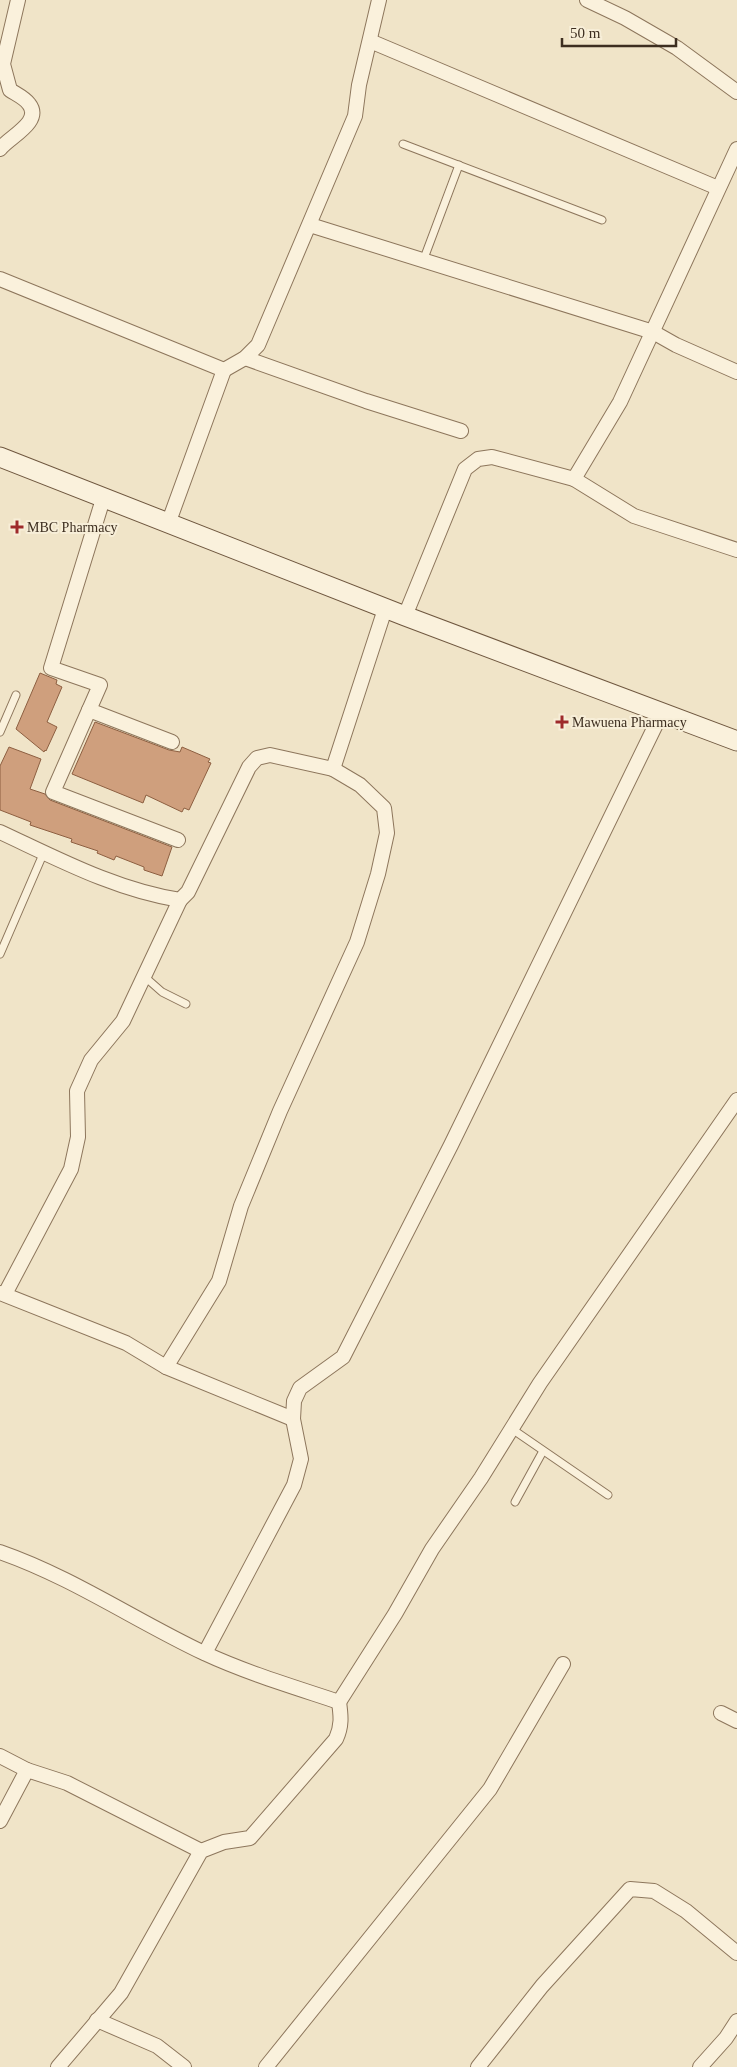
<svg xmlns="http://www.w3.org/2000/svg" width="737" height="2067" font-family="Georgia,serif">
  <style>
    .building { fill: #cf9f7d; stroke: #8d5f41 }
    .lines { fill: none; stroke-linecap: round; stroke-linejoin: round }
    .lane-casing { stroke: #8d765c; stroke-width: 9 }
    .street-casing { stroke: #8d765c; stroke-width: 16 }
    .secondary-casing { stroke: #6f573f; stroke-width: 21 }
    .lane { stroke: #faf1dc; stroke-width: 7 }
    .street { stroke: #faf1dc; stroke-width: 14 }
    .secondary { stroke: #faf1dc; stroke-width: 19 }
    .poi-dot { fill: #9e2a2b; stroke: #f7eed8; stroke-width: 2 }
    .labels { text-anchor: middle; stroke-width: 4; stroke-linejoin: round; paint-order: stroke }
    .poi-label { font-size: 14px; fill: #3d2e20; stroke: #f7eed8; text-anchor: start }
  </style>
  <rect width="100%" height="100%" fill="#f0e4c8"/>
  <!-- building -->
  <g class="building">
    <path d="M40,673L57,680L56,684L62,687L47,722L57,727L46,751L45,750L44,752L16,729Z"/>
    <path d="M95,722L169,750L180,752L182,747L210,759L208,762L211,763L189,810L184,808L182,812L146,795L143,803L72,774Z"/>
    <path d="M9,747L41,759L30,789L45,794L50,800L172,847L162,876L144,870V867L116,856L114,860L97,853L98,851L71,842L72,839L30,825L31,822L0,810V766Z"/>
  </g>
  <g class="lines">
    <!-- lane casing -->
    <g class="lane-casing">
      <g id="lane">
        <path d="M403,144L602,220"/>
        <path d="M423,261L459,165"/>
        <path d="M0,732L16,695"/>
        <path d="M0,954L44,852"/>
        <path d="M145,977L162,992L186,1004"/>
        <path d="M512,1429L608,1495"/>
        <path d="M515,1502L543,1451"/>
      </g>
    </g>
    <!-- street casing -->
    <g class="street-casing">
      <g id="street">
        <path d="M587,0L625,18L677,48L737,92"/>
        <path d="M370,41L718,188"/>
        <path d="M0,149C9,137 43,122 29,104C25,98 16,94 10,90L3,64L18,0"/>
        <path d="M310,225L653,332L676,345L737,372"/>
        <path d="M0,279L224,370L168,524"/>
        <path d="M245,358L366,401L461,431"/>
        <path d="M224,370L245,358L258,345L355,116L359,85L379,0"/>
        <path d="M574,479L634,516L737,550"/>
        <path d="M103,499L51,668L100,685L53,792L178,840"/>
        <path d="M405,616L465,469L478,459L492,457L574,479L620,402L737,149"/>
        <path d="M89,710L172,742"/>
        <path d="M0,832C58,859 116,890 180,900L188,892L249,767L257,758L270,755L333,769L385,609"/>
        <path d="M0,1293L126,1343L166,1367L293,1419"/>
        <path d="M5,1294L71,1169L78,1137L77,1091L91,1060L123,1021L180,900"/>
        <path d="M166,1367L219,1281L241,1206L280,1111L357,942L378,874L387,833L384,808L360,785L333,769"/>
        <path d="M0,1552C72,1577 136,1621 204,1653C247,1673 294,1687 339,1702L395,1614L432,1549L481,1478L540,1383L737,1100"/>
        <path d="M205,1653L294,1485L301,1459L293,1419L294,1401L300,1388L343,1357L451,1145L662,712"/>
        <path d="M721,1713L737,1721"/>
        <path d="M0,1756L27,1770L67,1783L201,1851"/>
        <path d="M0,1821L27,1770"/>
        <path d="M97,2020L157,2046L184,2067"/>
        <path d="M58,2067L121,1993L201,1851L224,1842L250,1838L336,1739C342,1726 341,1716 339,1702"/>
        <path d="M266,2067L490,1789L563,1664"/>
        <path d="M478,2067L542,1986L630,1889L654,1891L686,1911L737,1953"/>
        <path d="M700,2067L726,2038L737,2021"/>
      </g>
    </g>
    <!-- secondary casing -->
    <g class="secondary-casing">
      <path id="secondary" d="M0,457L405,616L737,741"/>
    </g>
    <!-- lane -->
    <use href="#lane" class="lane"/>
    <!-- street -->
    <use href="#street" class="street"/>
    <!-- secondary -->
    <use href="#secondary" class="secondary"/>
  </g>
  <!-- markers -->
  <g class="poi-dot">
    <path d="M14.5 519.5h5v5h5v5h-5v5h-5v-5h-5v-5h5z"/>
    <path d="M559.5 714.5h5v5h5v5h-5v5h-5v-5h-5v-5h5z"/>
  </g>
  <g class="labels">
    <!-- poi labels -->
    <g class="poi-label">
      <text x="27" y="532">MBC Pharmacy</text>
      <text x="572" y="727">Mawuena Pharmacy</text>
    </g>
  </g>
  <!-- scale -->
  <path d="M562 38v8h114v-8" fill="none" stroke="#3d2e20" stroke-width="2.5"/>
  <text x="570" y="38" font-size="15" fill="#3d2e20" stroke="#f7eed8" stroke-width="4" paint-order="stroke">50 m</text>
</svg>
